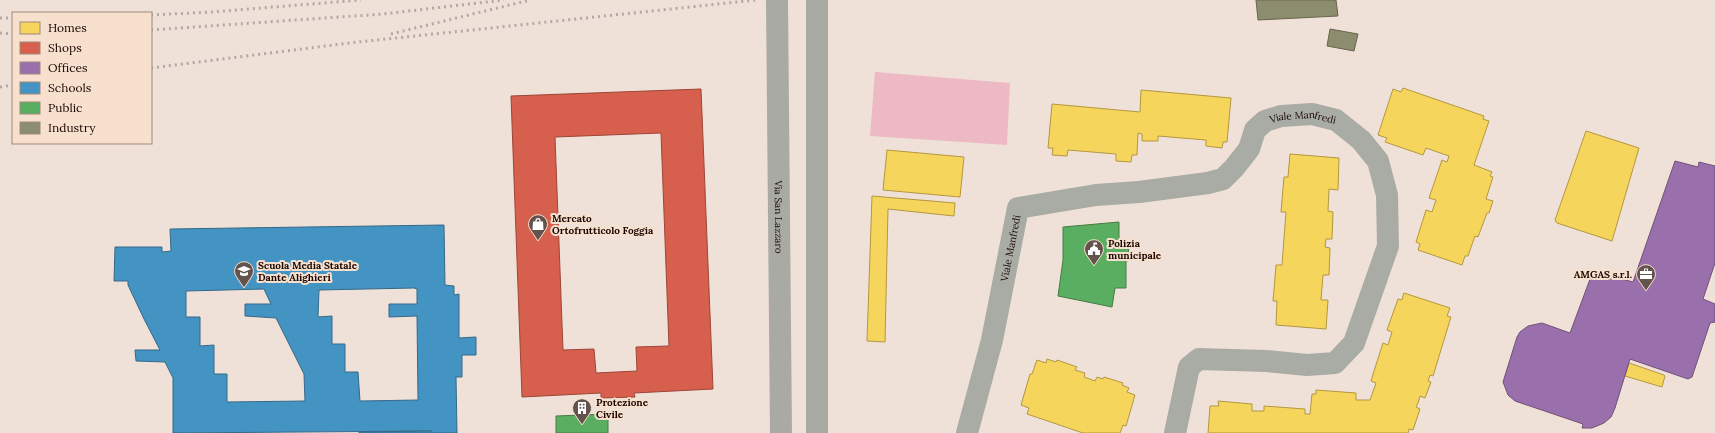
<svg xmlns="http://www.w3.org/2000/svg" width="1715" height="433" font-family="Lora,serif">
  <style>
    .green { fill: #edb9c5 }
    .homes { fill: #f6d55c; stroke: #b49740 }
    .shops { fill: #d6604d; stroke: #9d4536; fill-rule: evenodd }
    .offices { fill: #9970ab; stroke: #735078 }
    .schools { fill: #4393c3; stroke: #366988; fill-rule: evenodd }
    .public { fill: #5aae61; stroke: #467c44 }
    .industry { fill: #8c8c6e; stroke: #6a644d }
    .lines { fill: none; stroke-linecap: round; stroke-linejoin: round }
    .street { stroke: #a9aba5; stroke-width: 22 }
    .secondary { stroke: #a9aaa4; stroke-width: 22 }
    .rail { stroke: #afaaa4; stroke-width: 3; stroke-dasharray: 2 4; stroke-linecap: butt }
    .labels { text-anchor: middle; stroke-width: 4; stroke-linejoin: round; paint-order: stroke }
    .street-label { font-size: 10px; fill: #190600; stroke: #f8e0cf }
    .poi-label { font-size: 10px; font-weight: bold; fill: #190600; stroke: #f8e0cf; text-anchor: start }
  </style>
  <rect width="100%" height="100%" fill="#efe1d8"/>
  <!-- green -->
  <path class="green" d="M875,72L1010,83L1007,145L870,136Z"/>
  <!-- homes -->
  <g class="homes">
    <path d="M1403,88L1484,116L1483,119L1489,121L1474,165L1492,172L1490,176L1493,177L1486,199L1493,201L1489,213H1487L1478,237L1475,236L1468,256H1465L1462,265L1418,250L1420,244L1416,242L1426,210L1432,212L1436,200L1429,198L1442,160L1447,162L1449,156L1426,148L1423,155L1385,142L1387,138L1378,135L1393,89L1401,92Z"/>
    <path d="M1141,90L1231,98L1227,142H1223L1222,148L1206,146V140L1158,136V141H1142V134L1138,133L1137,155H1132L1131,162L1116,161V154L1068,150L1067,156L1052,155L1053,148H1048L1052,104L1140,112Z"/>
    <path d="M1586,131L1639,148L1612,241L1557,223L1555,220Z"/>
    <path d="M887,150L964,157L960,197L883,190Z"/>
    <path d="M1290,154L1339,158L1338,190L1329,189L1328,211L1333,212L1332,239H1326L1325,247L1330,248L1329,275H1323L1321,300H1328L1326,329L1276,325L1277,301H1273L1276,265H1282L1286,212H1281L1284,177H1288Z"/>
    <path d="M872,196L955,203L954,216L888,209L885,342L867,341Z"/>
    <path d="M1404,293L1450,308L1447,316L1451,317L1433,376L1430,375L1428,381L1431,382L1425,398L1420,396L1418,403L1416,407L1420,409L1413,430L1409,429L1408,433H1208L1210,406H1219L1218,401L1252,404V411H1264V406L1305,409V414H1310L1312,394H1316V390L1356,393V400H1370L1376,383L1371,381L1374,371L1383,343L1388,345L1392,332L1387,330L1398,299L1402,300Z"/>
    <path d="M1047,359L1056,362L1057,360L1077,367L1075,370L1085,373L1084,377L1095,381L1097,377L1103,379L1104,377L1123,383L1122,385L1129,388L1127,392L1135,395L1126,426L1123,425L1120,433H1083L1027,414L1029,408L1021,405L1030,374H1032L1037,360L1046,363Z"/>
    <path d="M1629,363L1664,375L1665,376L1662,387L1625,376Z"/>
  </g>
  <!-- shops -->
  <path class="shops" d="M701,89L713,389L634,393L635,397L601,398V393L522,397L511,96ZM661,133L669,346L636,347L637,371L596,373L594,349L563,350L555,137Z"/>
  <!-- offices -->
  <path class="offices" d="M1675,161L1698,167L1699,162L1715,166V263L1703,299L1715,304V322L1710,323L1692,377L1688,379L1630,359L1615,408L1611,417L1604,423L1592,428H1582L1583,424L1515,401L1508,395L1503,382L1517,337L1520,332L1528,326L1542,323L1570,333L1593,271L1633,282Z"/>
  <!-- schools -->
  <g class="schools">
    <path d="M444,225L445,285L454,286V295L459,294V338L476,337V355H462V377H456L457,433H432L431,431L173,433V378L165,362L136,361L135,350H160L144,319L128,285V281H114L115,247H162V252L171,251L170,229ZM414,288L417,289V304H389V317L417,316L418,400L360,401L358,372H345V344H332V316L318,317L319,290ZM264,289L271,304H245V316L276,318L304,374L305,401L227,402V374H214V345L200,346V317H186V291Z"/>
    <path d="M431,431L432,433H359V432Z"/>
  </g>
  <!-- public -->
  <g class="public">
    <path d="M1119,222V241L1129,242L1128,261L1126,260V288H1115L1112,307L1058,296L1063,260V227Z"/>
    <path d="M608,414V433H556V416Z"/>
  </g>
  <!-- industry -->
  <g class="industry">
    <path d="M1256,0H1336L1338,16L1258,20Z"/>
    <path d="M1330,29L1358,34L1354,51L1327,46Z"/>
  </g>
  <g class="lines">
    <!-- street -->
    <path class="street" id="s1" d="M967,433L992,340L1018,208L1096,195L1139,192L1208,183L1223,179L1234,168L1249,149L1255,130L1265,121L1281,116L1312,114L1336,120L1361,140L1378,161L1387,195L1388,246L1354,343L1335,363L1307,365L1266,361L1199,359L1189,367L1175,433"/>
    <!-- secondary -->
    <g class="secondary">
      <path id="s2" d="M777,0L781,433"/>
      <path d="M817,433V0"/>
    </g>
    <!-- rail -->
    <g class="rail">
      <path d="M151,15L212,12L361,0"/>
      <path d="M0,18H13"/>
      <path d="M151,30L383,14L504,0"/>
      <path d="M0,33L13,34"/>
      <path d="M391,34L530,0"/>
      <path d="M151,68L358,42L756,0"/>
      <path d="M0,87L13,85"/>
    </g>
  </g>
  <!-- icons -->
  <defs>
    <g id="shop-pin" transform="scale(1)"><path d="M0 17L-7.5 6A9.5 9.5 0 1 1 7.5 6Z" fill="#64534c" stroke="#f8e0cf"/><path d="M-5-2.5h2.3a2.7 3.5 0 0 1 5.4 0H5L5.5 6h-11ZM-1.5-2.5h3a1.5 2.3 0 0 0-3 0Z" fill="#fff"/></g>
    <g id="civic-pin" transform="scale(1)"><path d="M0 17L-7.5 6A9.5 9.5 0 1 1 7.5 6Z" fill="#64534c" stroke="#f8e0cf"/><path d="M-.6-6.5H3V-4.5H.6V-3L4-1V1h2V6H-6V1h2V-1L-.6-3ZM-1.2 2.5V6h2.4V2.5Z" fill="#fff"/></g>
    <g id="school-pin" transform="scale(1)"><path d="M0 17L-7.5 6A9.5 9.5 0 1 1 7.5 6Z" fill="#64534c" stroke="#f8e0cf"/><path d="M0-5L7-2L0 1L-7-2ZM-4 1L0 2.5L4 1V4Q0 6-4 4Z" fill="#fff"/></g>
    <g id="office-pin" transform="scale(1)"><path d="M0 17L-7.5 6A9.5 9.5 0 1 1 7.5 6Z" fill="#64534c" stroke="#f8e0cf"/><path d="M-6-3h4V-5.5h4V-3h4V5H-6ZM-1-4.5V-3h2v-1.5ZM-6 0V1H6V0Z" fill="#fff"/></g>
    <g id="building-pin" transform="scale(1)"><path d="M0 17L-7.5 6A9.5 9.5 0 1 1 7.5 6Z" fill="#64534c" stroke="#f8e0cf"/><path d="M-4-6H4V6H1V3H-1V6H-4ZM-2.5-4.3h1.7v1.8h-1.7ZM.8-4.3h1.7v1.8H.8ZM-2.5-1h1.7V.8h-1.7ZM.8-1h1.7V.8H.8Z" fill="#fff"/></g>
  </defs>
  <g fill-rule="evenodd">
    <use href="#shop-pin" x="538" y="224"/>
    <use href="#civic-pin" x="1094" y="249"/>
    <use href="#school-pin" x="244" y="271"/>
    <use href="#office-pin" x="1646" y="274"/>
    <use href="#building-pin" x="582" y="408"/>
  </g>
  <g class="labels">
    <!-- street labels -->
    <g class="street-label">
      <text dy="4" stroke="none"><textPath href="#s1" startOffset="550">Viale Manfredi</textPath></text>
      <text dy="4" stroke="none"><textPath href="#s2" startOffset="217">Via San Lazzaro</textPath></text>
      <text dy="4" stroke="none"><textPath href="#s1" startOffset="190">Viale Manfredi</textPath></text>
    </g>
    <!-- poi labels -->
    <g class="poi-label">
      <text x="552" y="222">Mercato<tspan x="552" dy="12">Ortofrutticolo Foggia</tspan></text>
      <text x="1108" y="247">Polizia<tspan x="1108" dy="12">municipale</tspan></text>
      <text x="258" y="269">Scuola Media Statale<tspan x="258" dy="12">Dante Alighieri</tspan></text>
      <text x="1632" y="278" text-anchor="end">AMGAS s.r.l.</text>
      <text x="596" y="406">Protezione<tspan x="596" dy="12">Civile</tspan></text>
    </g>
  </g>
  <!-- legend -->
  <rect x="12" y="12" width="140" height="132" fill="#f8e0cf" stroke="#9f897c"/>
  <rect x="20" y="22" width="20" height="12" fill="#f6d55c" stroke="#9f897c"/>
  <text x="48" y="32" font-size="12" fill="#190600">Homes</text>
  <rect x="20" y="42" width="20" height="12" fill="#d6604d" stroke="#9f897c"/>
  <text x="48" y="52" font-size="12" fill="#190600">Shops</text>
  <rect x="20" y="62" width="20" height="12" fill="#9970ab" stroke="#9f897c"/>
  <text x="48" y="72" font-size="12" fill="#190600">Offices</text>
  <rect x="20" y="82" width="20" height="12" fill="#4393c3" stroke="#9f897c"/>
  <text x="48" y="92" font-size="12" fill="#190600">Schools</text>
  <rect x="20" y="102" width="20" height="12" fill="#5aae61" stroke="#9f897c"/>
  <text x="48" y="112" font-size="12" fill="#190600">Public</text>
  <rect x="20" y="122" width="20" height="12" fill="#8c8c6e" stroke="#9f897c"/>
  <text x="48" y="132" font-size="12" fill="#190600">Industry</text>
</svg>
